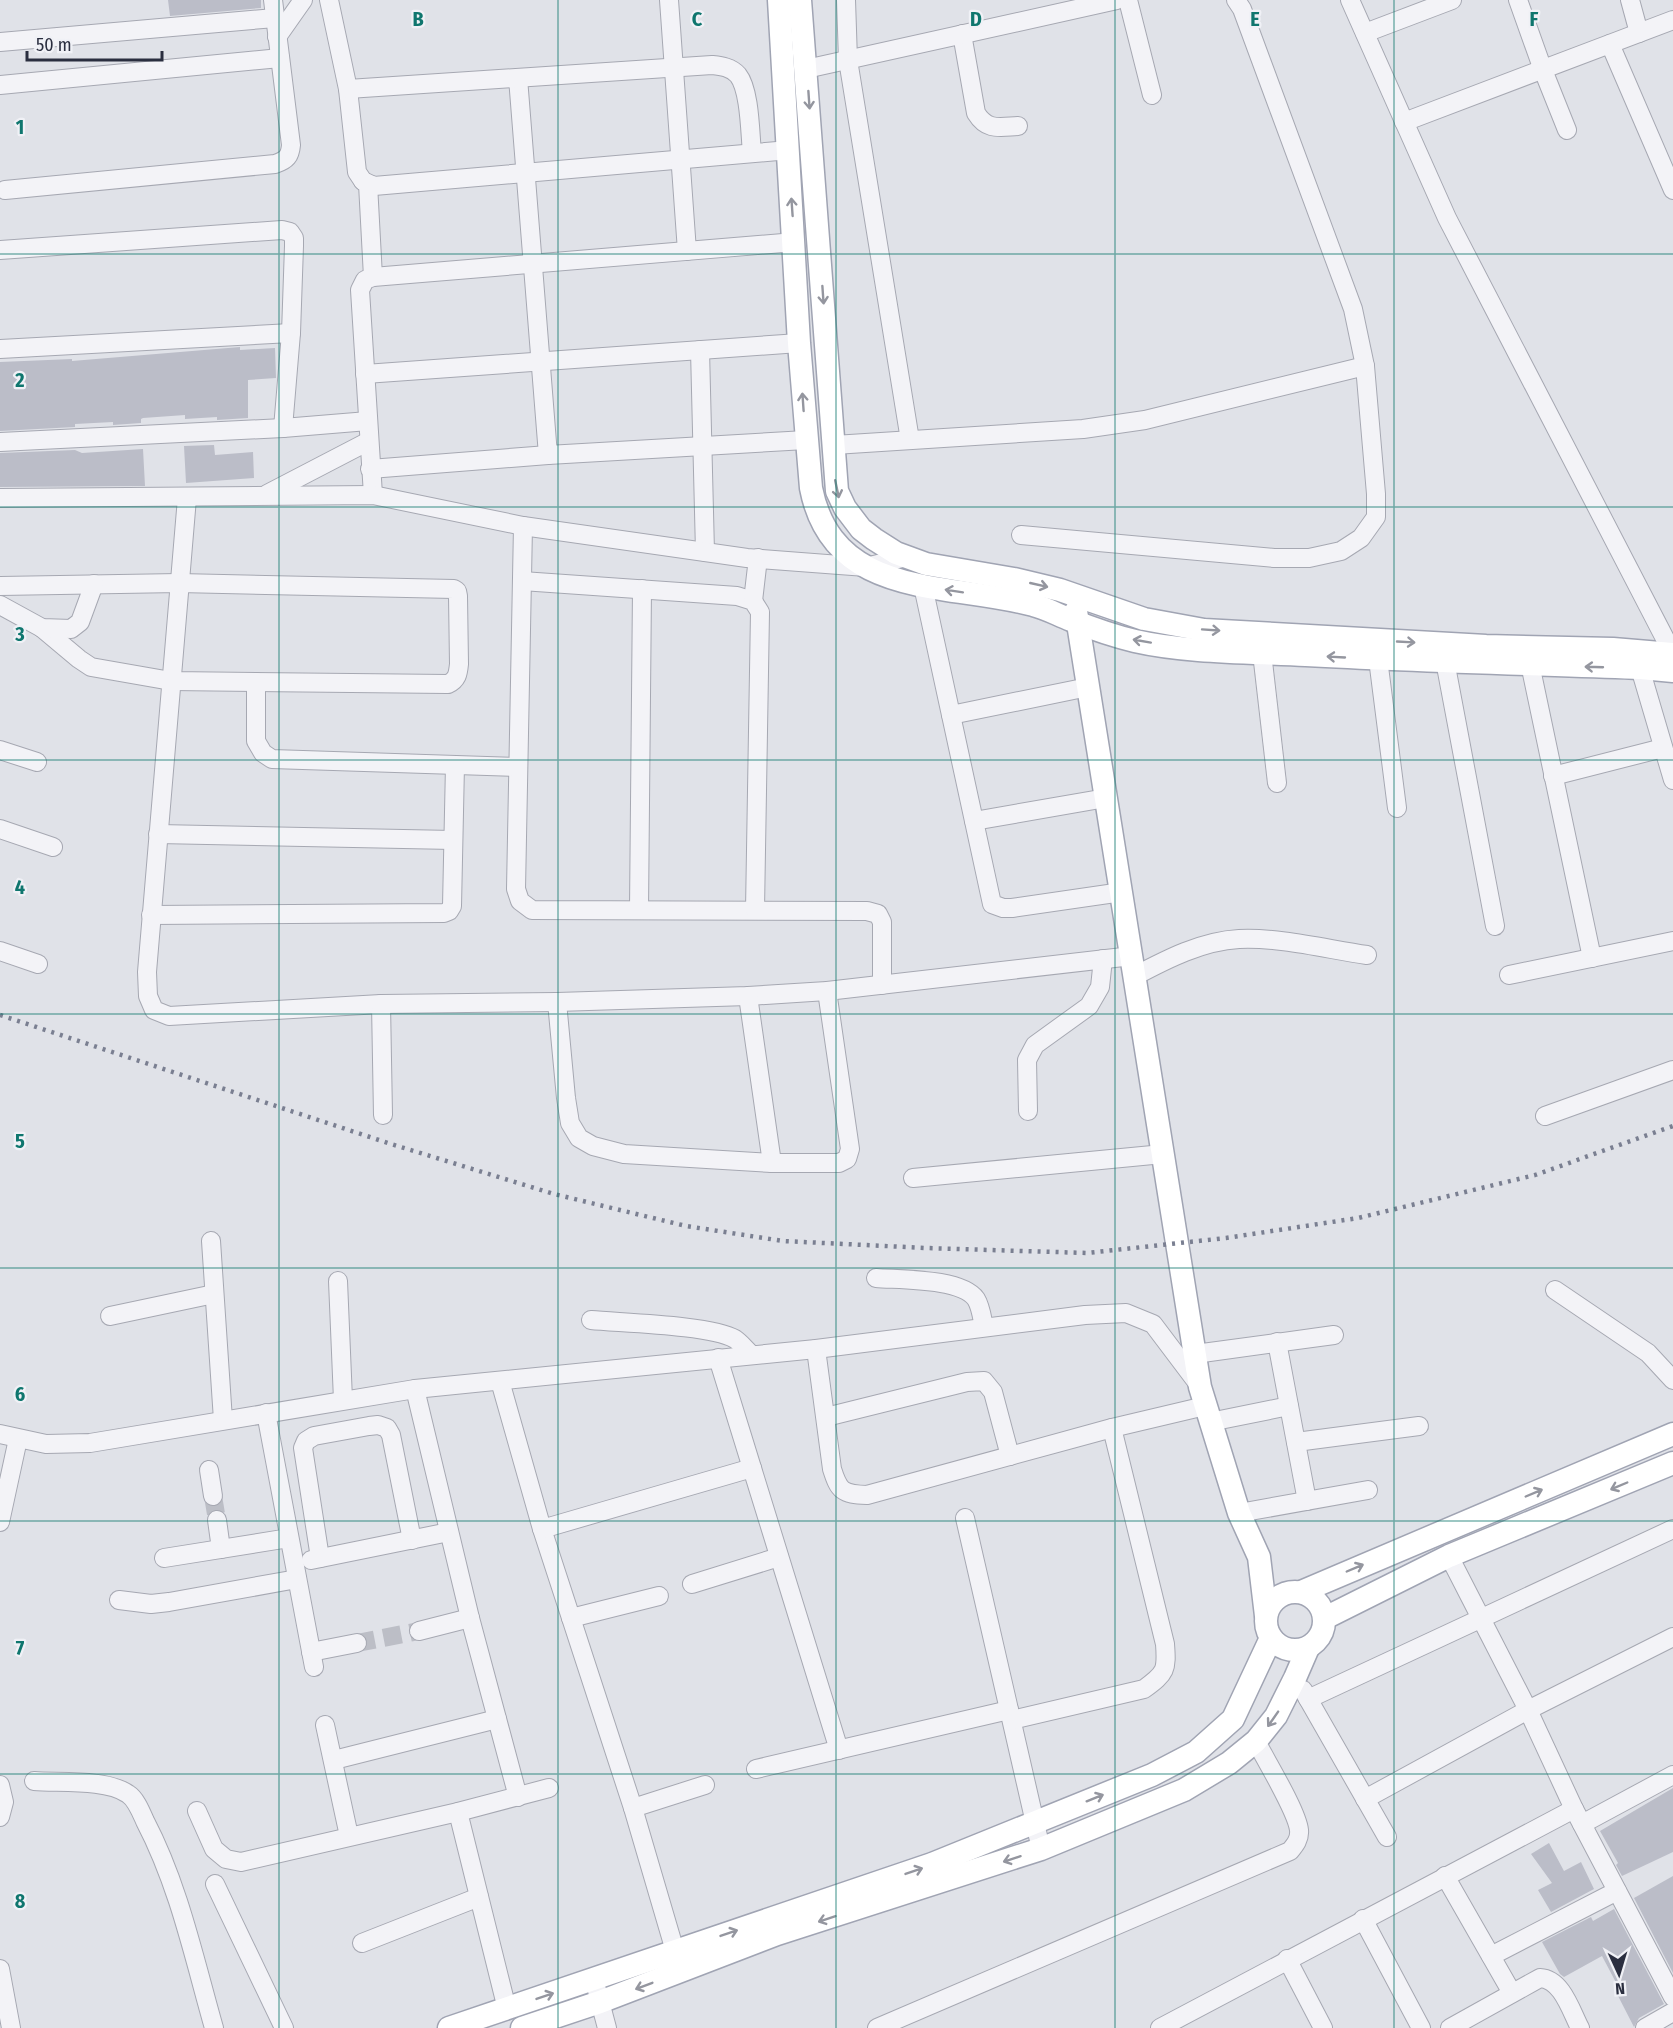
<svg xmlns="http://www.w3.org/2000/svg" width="1673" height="2028" font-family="'Fira Sans Condensed',sans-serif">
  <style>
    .building { fill: #bbbdc8 }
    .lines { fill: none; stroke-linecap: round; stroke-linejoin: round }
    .minor-tunnel { stroke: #bcbec6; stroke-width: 18; stroke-dasharray: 18 9; stroke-linecap: butt }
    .minor-casing { stroke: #a6a8b2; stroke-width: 20 }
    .major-casing { stroke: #a0a4b3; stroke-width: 25 }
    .minor { stroke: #f3f3f7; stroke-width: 18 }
    .major { stroke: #fff; stroke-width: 22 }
    .rail { stroke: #7a7f91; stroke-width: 4.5; stroke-dasharray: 3 6; stroke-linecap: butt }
    .oneway { stroke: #94969f }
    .grid { fill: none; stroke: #0f766e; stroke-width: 1.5; stroke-opacity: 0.55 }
    .grid-label { font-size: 20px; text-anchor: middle; font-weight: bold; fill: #0f766e; stroke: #f0f1f6; stroke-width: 4.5; stroke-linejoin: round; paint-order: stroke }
  </style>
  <rect width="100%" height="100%" fill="#e0e2e8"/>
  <!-- building -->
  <g class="building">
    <path d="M168,0H261V8L170,16Z"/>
    <path d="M240,347V350L275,348L276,378L248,380V418L217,420V417L185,419V415L143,418L141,419V423L113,425V422L75,424V427L0,431V362L72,359V361Z"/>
    <path d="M214,445L215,455L253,452L254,478L186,483L184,446Z"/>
    <path d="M143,449L145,486L0,487V453L75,450L82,453Z"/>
    <path d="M1673,1788V1852L1622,1876L1616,1865L1618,1863L1600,1831Z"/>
    <path d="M1549,1843L1564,1871L1581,1862L1594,1889L1551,1912L1538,1890L1552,1883L1531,1854Z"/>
    <path d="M1673,1876V1973L1634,1898Z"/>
    <path d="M1614,1909L1664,2004L1639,2018L1634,2027L1616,1992L1620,1990L1602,1956L1564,1977L1560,1974L1542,1942L1591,1917L1593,1921Z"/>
  </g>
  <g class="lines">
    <!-- minor-tunnel -->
    <g class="minor-tunnel">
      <path d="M213,1496L217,1520"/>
      <path d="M357,1643L419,1631"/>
    </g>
    <!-- minor casing -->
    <g class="minor-casing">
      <g id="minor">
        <path d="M329,0L348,89L357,172L363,181L374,186L789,150"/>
        <path d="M669,0L687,251"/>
        <path d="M846,0L848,60L910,440"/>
        <path d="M1128,0L1152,95"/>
        <path d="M1350,0L1447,218L1673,654"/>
        <path d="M1518,0L1543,70L1567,130"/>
        <path d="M1630,0L1639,33"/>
        <path d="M1365,33L1452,0"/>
        <path d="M962,34L976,113C987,131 999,127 1018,126"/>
        <path d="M277,37L303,0"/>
        <path d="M0,42L275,18"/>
        <path d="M1610,44L1673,190"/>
        <path d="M806,69L1117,0"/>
        <path d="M518,78L548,455"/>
        <path d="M0,85L280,58"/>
        <path d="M348,89L712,65C721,66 731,67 738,75C750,90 750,133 752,153"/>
        <path d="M1404,122L1673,20"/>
        <path d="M363,181L368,184L373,277"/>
        <path d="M5,190L275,164C287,160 290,156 291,145L273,0"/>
        <path d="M0,250L282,230L290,232L294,238V246L291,333L283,428"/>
        <path d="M0,349L291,333"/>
        <path d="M700,350L705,552"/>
        <path d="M365,374L799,343"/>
        <path d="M0,442L283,428L368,421"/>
        <path d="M834,445L1083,429L1145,420L1365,366"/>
        <path d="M370,469L548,455L806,440"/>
        <path d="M267,494L369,441"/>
        <path d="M373,495L360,290L365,280L373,277L795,242"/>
        <path d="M0,498L373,495L523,526L747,558L866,567L906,557"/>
        <path d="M187,498L147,972L148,996L154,1010L169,1016L381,1004L557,1002L748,996L827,991L1132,956"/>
        <path d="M523,526L516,889L520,901L532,910L867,911L878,914L882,922V985"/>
        <path d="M1021,535L1274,558H1309L1341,551L1361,538L1376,517V494L1365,366L1353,309L1242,9L1236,0"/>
        <path d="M522,581L737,596L753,601L760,612L755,910"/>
        <path d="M0,586L179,583L454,589L457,591L458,596L459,664C458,674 457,680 448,684L171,681L91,667L79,659L42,628"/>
        <path d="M923,586L992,904L1003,908H1012L1122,892"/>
        <path d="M753,601L758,558"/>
        <path d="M0,605L42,628L71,629L80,622L94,584"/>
        <path d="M1262,653L1277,783"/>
        <path d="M1637,658L1673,780"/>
        <path d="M1378,659L1397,808"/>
        <path d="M1445,661L1495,926"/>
        <path d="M1530,664L1592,958"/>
        <path d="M256,682V741L263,753L272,759L518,767"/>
        <path d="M951,715L1088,687"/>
        <path d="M0,750L37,762"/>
        <path d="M1553,776L1663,748"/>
        <path d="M974,821L1106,798"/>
        <path d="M0,829L53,847"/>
        <path d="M158,834L453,840"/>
        <path d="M639,910L642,589"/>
        <path d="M151,915L444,913L449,911L452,906L455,765"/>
        <path d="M0,951L38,964"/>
        <path d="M1509,975L1673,941"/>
        <path d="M1135,976C1167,959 1202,941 1239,939C1279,937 1326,949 1367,955"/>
        <path d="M748,996L772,1163"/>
        <path d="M557,1002L566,1098L570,1123L579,1138L593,1146L624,1154L772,1163H839L847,1159L850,1149L827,991"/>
        <path d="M381,1004L383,1115"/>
        <path d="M1028,1111L1027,1060L1035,1045L1089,1006L1100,987L1103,959"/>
        <path d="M1545,1116L1673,1070"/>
        <path d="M913,1178L1163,1154"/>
        <path d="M211,1241L223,1420"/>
        <path d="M876,1278C900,1280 961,1278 976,1299C981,1307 982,1318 984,1327"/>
        <path d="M338,1281L343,1400"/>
        <path d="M1555,1290L1648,1353L1673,1380"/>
        <path d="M110,1316L214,1294"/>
        <path d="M591,1320C622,1323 711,1325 735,1339C741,1343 746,1350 752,1355"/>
        <path d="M1277,1342L1307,1501"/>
        <path d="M816,1349L832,1469C839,1491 842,1494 867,1495L1112,1428L1205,1406"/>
        <path d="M1195,1354L1334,1335"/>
        <path d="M718,1358L839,1750"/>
        <path d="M500,1381L542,1529L633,1808L675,1951"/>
        <path d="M415,1389L470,1618L518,1797"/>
        <path d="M266,1413L314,1667"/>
        <path d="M826,1417L967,1382L984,1381L993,1392L1010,1456"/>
        <path d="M1210,1422L1289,1406"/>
        <path d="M0,1434L46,1444L90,1443L415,1389L816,1349L1085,1315L1126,1313L1153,1324L1199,1385"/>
        <path d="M1296,1442L1419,1426"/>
        <path d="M209,1470L213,1496"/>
        <path d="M1239,1513L1368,1490"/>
        <path d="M965,1518L1041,1849"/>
        <path d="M217,1520L221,1549"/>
        <path d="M0,1522L18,1439"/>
        <path d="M542,1529L752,1468"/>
        <path d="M1449,1556L1528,1710L1574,1809L1673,1997"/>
        <path d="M164,1558L289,1538"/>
        <path d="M320,1558L303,1448L306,1441L314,1436L369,1426L378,1425L387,1428L391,1435L412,1540"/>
        <path d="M311,1560L449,1532"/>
        <path d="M692,1584L779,1557"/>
        <path d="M119,1600L151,1604L169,1602L297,1579"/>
        <path d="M571,1618L659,1596"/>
        <path d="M419,1631L470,1618"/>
        <path d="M311,1652L357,1643"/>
        <path d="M1303,1690L1387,1837"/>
        <path d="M1308,1699L1673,1529"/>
        <path d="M1012,1720L1144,1689C1166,1673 1167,1670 1165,1644L1112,1428"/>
        <path d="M325,1725L349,1836"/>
        <path d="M334,1760L497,1719"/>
        <path d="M756,1769L1009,1710"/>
        <path d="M34,1781C60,1783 107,1779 128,1794C136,1799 141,1812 145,1821C179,1886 194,1958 214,2028"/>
        <path d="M0,1785L4,1802L0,1817"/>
        <path d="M1365,1799L1528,1710L1673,1637"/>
        <path d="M633,1808L705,1785"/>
        <path d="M197,1811L214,1849L226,1859L241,1862L458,1812L549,1788"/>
        <path d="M458,1812L507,2009"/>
        <path d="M1582,1824L1673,1775"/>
        <path d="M1445,1876L1512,1993"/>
        <path d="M215,1884L284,2028"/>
        <path d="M1363,1919L1421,2028"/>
        <path d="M362,1943L479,1897"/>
        <path d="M1491,1956L1617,1891"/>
        <path d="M1287,1959L1323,2028"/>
        <path d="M0,1969L11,2028"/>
        <path d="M594,1979L607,2028"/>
        <path d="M877,2028L1290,1851C1295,1845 1300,1839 1299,1830C1297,1811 1266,1761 1256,1741"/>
        <path d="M1160,2028L1574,1809"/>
        <path d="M1450,2028L1540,1978C1562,1979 1571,2011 1580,2028"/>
        <path d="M1645,2028L1673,2012"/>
      </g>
    </g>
    <!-- major casing -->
    <g class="major-casing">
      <g id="major">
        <path d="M779,0L799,343L811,488C833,600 948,582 1033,605C1046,608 1058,615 1071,620C1091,628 1114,636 1135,641C1188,653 1252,652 1306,655C1418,661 1530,664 1641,668L1673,671"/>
        <path d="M800,0L837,491L845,508L861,529L874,539L896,553L926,564L1014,579L1060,590L1144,619L1204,630L1486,646L1613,649L1673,654"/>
        <path d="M1076,611L1200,1387L1239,1513L1259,1557L1266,1616"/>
        <circle cx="1295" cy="1621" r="29"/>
        <path d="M1301,1592L1673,1434"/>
        <path d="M1325,1618L1449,1556L1673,1463"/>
        <path d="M449,2028L932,1864L1152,1775L1196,1752L1233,1719L1271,1638"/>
        <path d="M522,2028L600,2002L777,1934L1041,1849L1184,1790L1229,1763L1256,1741L1276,1716L1295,1678L1308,1648"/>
      </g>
    </g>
    <!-- minor -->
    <use href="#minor" class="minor"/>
    <!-- major -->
    <use href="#major" class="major"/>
    <!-- rail -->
    <path class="rail" d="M0,1015L391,1144L554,1194L686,1226L783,1241L926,1248L1087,1253L1226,1238L1358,1218L1535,1175L1673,1126"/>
  </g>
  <!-- one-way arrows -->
  <defs><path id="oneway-shaft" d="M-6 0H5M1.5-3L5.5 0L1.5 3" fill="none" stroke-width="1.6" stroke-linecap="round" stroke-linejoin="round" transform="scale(1.5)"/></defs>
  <g class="oneway">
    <use href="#oneway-shaft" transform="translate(809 100) rotate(86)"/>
    <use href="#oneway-shaft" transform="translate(792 207) rotate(-94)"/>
    <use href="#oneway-shaft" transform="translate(823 295) rotate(86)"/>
    <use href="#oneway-shaft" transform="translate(803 402) rotate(-94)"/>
    <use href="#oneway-shaft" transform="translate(837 489) rotate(78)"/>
    <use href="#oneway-shaft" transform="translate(1039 585) rotate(13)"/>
    <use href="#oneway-shaft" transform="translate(954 591) rotate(-171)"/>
    <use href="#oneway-shaft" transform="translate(1211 630) rotate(4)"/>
    <use href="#oneway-shaft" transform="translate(1142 641) rotate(-170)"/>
    <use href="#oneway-shaft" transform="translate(1406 642) rotate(3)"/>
    <use href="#oneway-shaft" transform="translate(1336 657) rotate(-177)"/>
    <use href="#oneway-shaft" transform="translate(1594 667) rotate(-178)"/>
    <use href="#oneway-shaft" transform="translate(1619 1486) rotate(157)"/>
    <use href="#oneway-shaft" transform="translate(1534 1493) rotate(-23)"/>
    <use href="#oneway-shaft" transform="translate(1355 1568) rotate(-23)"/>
    <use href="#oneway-shaft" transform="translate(1273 1719) rotate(125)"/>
    <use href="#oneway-shaft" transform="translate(1095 1798) rotate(-22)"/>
    <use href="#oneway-shaft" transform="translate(1012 1859) rotate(162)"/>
    <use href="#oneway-shaft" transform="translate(914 1871) rotate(-19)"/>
    <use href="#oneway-shaft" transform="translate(827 1919) rotate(162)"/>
    <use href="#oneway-shaft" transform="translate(729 1933) rotate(-19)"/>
    <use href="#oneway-shaft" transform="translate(644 1986) rotate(159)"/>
    <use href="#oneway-shaft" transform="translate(545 1996) rotate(-19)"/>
  </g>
  <!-- grid -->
  <path class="grid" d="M279,0V2028M558,0V2028M836,0V2028M1115,0V2028M1394,0V2028M0,254H1673M0,507H1673M0,760H1673M0,1014H1673M0,1268H1673M0,1521H1673M0,1774H1673"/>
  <g class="grid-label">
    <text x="418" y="26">B</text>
    <text x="697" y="26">C</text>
    <text x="976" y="26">D</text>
    <text x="1255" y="26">E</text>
    <text x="1534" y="26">F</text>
    <text x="20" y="134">1</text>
    <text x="20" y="387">2</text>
    <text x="20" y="641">3</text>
    <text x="20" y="894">4</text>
    <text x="20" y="1148">5</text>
    <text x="20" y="1401">6</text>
    <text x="20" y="1655">7</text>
    <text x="20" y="1908">8</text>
  </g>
  <!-- north arrow -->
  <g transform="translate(1619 1974) rotate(176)" stroke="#f0f1f6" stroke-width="4.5" paint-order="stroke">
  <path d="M0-4.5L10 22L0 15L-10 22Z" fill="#2a2e3f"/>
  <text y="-9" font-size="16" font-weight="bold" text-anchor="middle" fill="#2a2e3f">N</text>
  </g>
  <!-- scale -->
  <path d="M27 51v9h135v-9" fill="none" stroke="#2a2e3f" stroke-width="3"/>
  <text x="36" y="51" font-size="18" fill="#2a2e3f" stroke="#f0f1f6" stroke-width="4.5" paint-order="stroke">50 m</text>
</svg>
